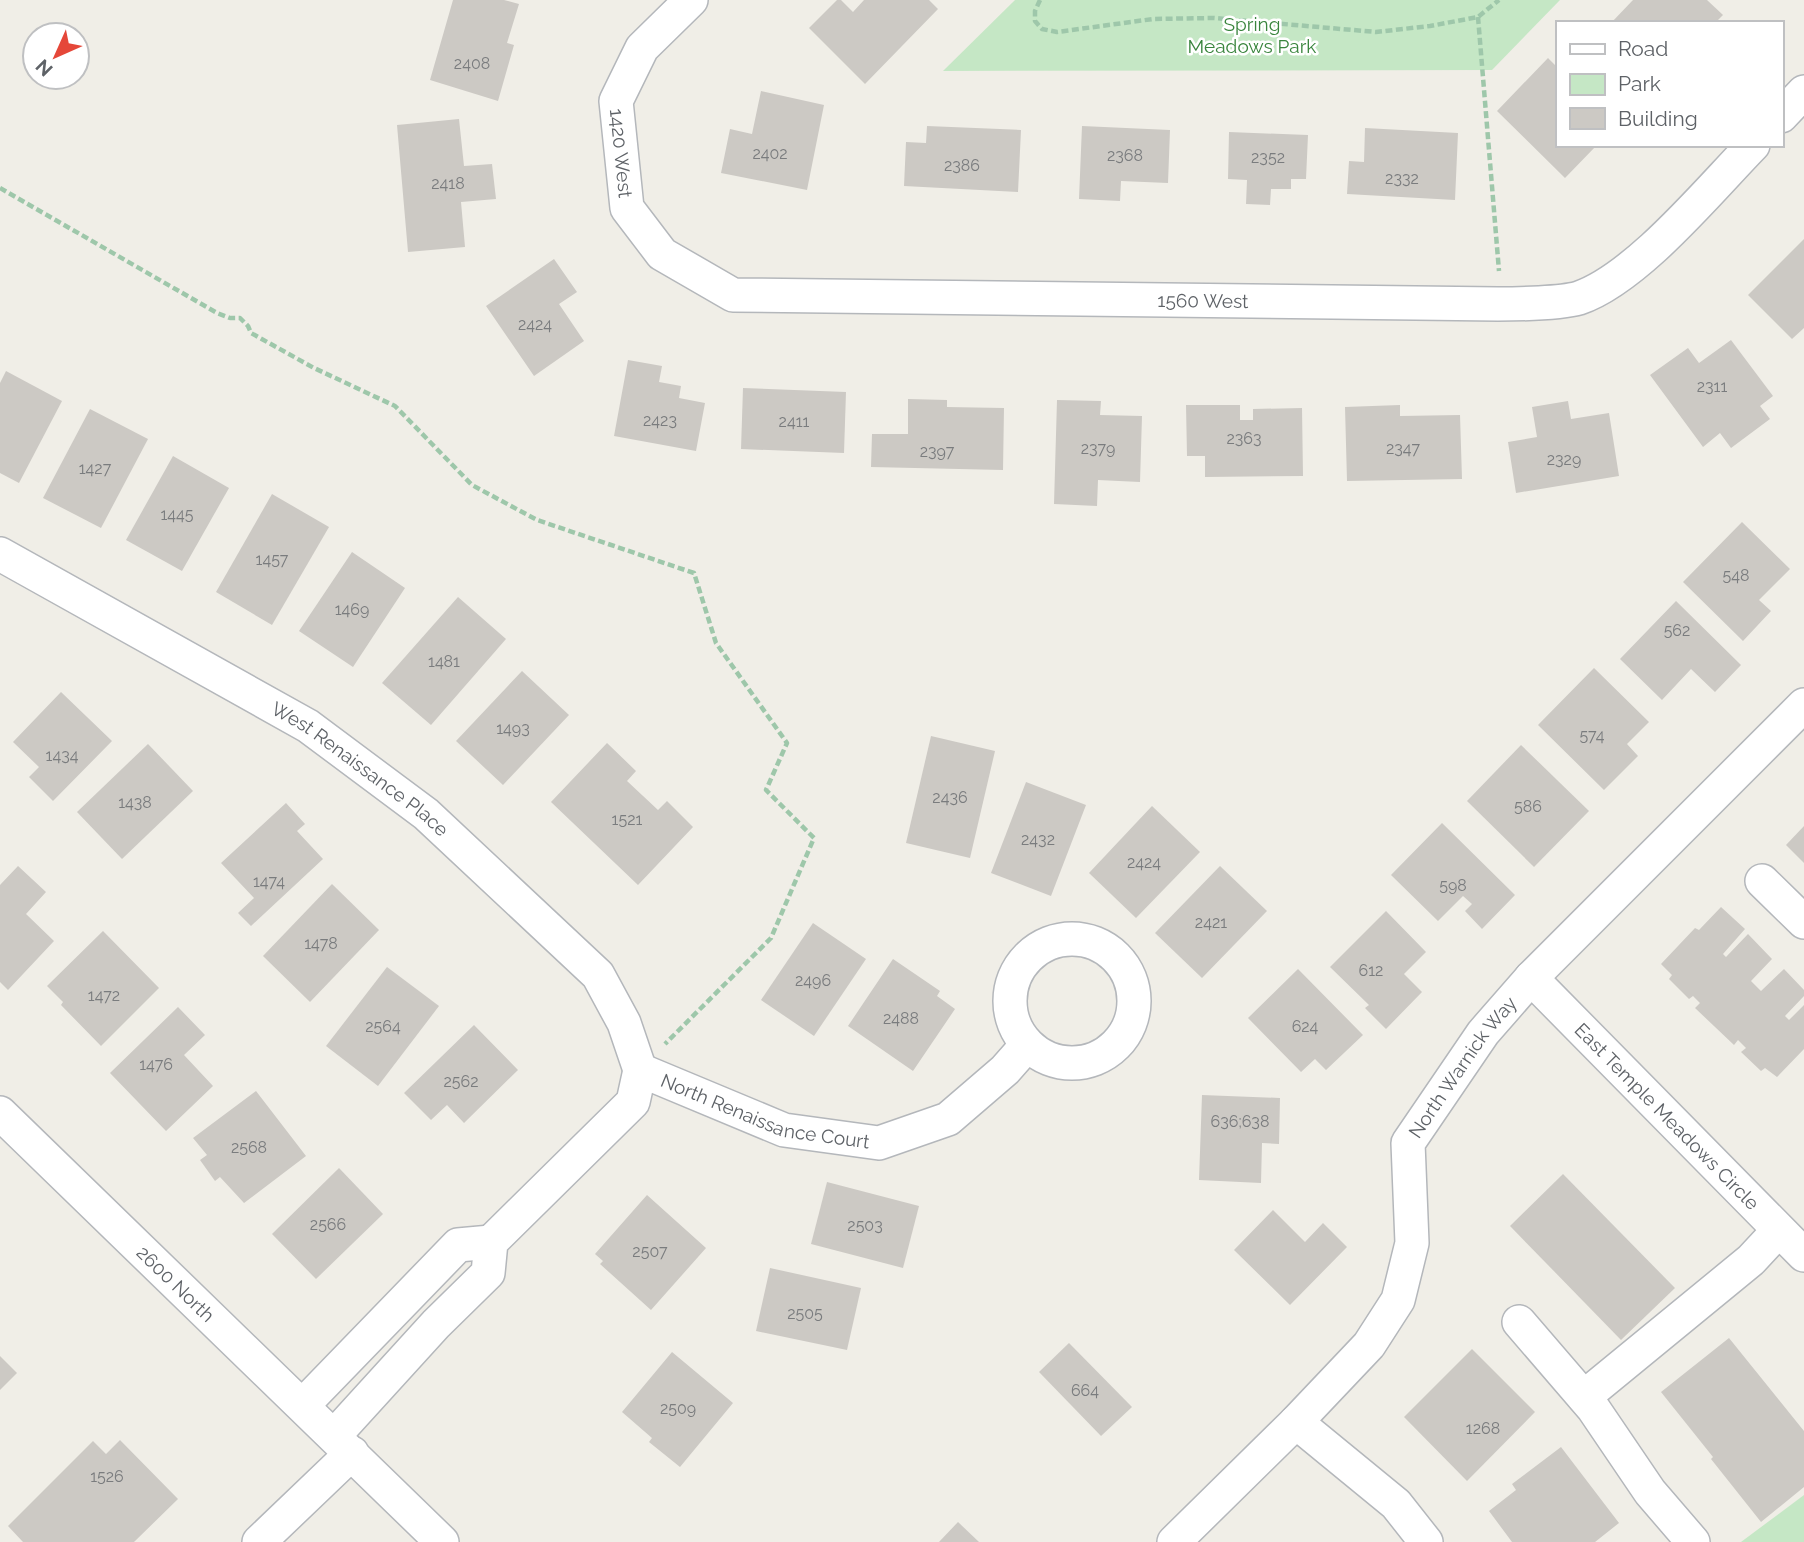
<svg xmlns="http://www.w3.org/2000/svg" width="1804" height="1542" font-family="Raleway,sans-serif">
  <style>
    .green { fill: #c5e7c5 }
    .building { fill: #ccc9c4 }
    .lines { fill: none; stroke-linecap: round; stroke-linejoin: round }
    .minor-casing { stroke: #b4b7bb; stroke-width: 36 }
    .path { stroke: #9ec7aa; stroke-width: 4.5; stroke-dasharray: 7 3.5; stroke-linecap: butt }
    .minor { stroke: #fff; stroke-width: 33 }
    .labels { text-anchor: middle; stroke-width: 5; stroke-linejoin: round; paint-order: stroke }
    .number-label { font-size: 16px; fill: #7a7c7e }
    .park-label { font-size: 19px; fill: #38843c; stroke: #fff }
    .street-label { font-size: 19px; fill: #5e6267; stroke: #fff }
  </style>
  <rect width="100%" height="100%" fill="#f0eee7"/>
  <!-- green -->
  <g class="green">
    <path d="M1015,0H1560L1492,70L943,71Z"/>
    <path d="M1804,1495V1542H1741Z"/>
  </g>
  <!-- building -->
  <g class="building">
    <path d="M453,0H504L519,4L507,43L514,45L498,101L430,80Z"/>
    <path d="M837,0H841L853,12L864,0H929L938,9L865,84L809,28Z"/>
    <path d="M1633,0H1707L1723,15L1715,23H1611Z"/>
    <path d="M1548,58L1557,67V145H1597L1565,178L1497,111Z"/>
    <path d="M761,91L824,105L807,190L721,173L730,129L752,134Z"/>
    <path d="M459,119L464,166L492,164L496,199L461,202L465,247L408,252L397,125Z"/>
    <path d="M927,126L1021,130L1018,192L904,186L906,142L926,143Z"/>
    <path d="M1082,126L1170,130L1168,183L1121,181L1120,201L1079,199Z"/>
    <path d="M1365,128L1458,133L1455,200L1347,194L1349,161L1364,162Z"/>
    <path d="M1229,132L1308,135L1306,179H1291V189H1271L1270,205L1246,204L1247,180L1228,179Z"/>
    <path d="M1804,239V328L1792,339L1748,295Z"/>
    <path d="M554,259L577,292L559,304L584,341L534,376L486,306Z"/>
    <path d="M1731,340L1773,396L1760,406L1770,419L1731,448L1720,433L1703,447L1650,375L1688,348L1699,363Z"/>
    <path d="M628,360L662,366L659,382L681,386L679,398L705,403L696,451L614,436Z"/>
    <path d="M6,371L62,401L19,483L0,473V383Z"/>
    <path d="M743,388L846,392L844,453L741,449Z"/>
    <path d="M908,399L947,400V407L1004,408L1003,470L871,467L872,434H908Z"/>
    <path d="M1057,400L1101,401L1100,415L1142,416L1140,482L1098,480L1097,506L1054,504Z"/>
    <path d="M1568,401L1571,419L1609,413L1619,476L1516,493L1508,442L1537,437L1532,407Z"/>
    <path d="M1186,405H1240V420H1253V409L1302,408L1303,476L1205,477V456H1187Z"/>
    <path d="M1400,405V416L1460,415L1462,479L1347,481L1345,407Z"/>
    <path d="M90,409L148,439L101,528L43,498Z"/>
    <path d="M173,456L229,488L182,571L126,540Z"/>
    <path d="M272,494L329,527L272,625L216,592Z"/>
    <path d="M1742,522L1790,569L1759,600L1771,611L1743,641L1683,582Z"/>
    <path d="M352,552L405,588L353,667L299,631Z"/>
    <path d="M458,597L506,639L431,725L382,683Z"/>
    <path d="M1676,601L1741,665L1715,692L1691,669L1662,700L1620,659Z"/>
    <path d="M1594,668L1649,722L1627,744L1638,756L1604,790L1538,725Z"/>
    <path d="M522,671L569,715L503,785L456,741Z"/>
    <path d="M61,692L112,741L53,801L29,777L39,767L13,742Z"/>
    <path d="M931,736L995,751L970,858L906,843Z"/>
    <path d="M607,743L636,771L627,781L658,810L667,801L693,827L638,885L551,802Z"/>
    <path d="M148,744L193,791L122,859L77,812Z"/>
    <path d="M1521,745L1589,811L1534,867L1467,801Z"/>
    <path d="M1026,782L1086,805L1051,896L991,873Z"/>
    <path d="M286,803L305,824L297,831L323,859L251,926L238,913L254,898L221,863Z"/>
    <path d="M1152,806L1200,852L1136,918L1089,873Z"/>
    <path d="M1442,823L1515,895L1482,929L1465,911L1472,904L1463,896L1438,921L1391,875Z"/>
    <path d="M1804,826V863L1786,845Z"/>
    <path d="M18,866L46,892L26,914L54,941L8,990L0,982V885Z"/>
    <path d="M1220,866L1267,911L1202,978L1155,933Z"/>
    <path d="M332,884L379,930L310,1002L263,956Z"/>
    <path d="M1721,907L1745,929L1723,954L1726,957L1748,934L1772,959L1751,981L1761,991L1784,969L1804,990V996L1785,1016L1789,1020L1804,1005V1049L1777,1077L1765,1068L1761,1071L1741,1052L1746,1048L1738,1040L1734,1045L1695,1008L1700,1003L1693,996L1689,999L1669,979L1672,975L1661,964L1695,928L1699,930Z"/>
    <path d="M1386,911L1426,952L1404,974L1422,992L1386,1029L1365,1008L1369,1005L1330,967Z"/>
    <path d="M813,923L866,959L814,1036L761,1000Z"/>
    <path d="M103,931L159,988L101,1046L61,1005L63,1002L47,986Z"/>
    <path d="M893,959L940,991L937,996L955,1009L913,1071L848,1026Z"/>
    <path d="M387,967L439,1006L378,1086L326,1046Z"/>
    <path d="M1298,969L1363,1035L1326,1070L1315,1059L1301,1072L1248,1018Z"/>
    <path d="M178,1007L205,1035L184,1055L213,1086L166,1131L110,1073Z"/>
    <path d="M474,1025L518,1070L464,1123L447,1105L431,1120L404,1093Z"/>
    <path d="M256,1091L306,1156L244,1203L220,1177L215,1181L200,1160L207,1155L193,1138Z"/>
    <path d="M1202,1095L1280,1098L1279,1144L1262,1143L1261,1183L1199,1180Z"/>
    <path d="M339,1168L383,1214L316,1279L272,1234Z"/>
    <path d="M1563,1174L1675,1288L1621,1340L1510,1226Z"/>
    <path d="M827,1182L919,1206L903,1268L811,1244Z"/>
    <path d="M647,1195L706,1248L651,1310L600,1264L603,1261L595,1254Z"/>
    <path d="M1273,1210L1305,1242L1323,1223L1347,1247L1290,1305L1234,1250Z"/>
    <path d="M770,1268L861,1288L847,1350L756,1331Z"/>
    <path d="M1729,1338L1804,1431V1487L1761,1522L1711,1459L1713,1457L1661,1392Z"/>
    <path d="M1069,1343L1132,1407L1101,1436L1039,1372Z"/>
    <path d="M1472,1349L1535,1412L1467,1481L1404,1417Z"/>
    <path d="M672,1352L733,1403L680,1467L649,1442L652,1438L622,1412Z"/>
    <path d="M0,1356L17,1373L0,1390Z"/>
    <path d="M120,1440L178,1499L134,1542H23L8,1526L93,1441L106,1454Z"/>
    <path d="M1561,1447L1619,1523L1595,1542H1512L1489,1511L1516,1490L1512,1484Z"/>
    <path d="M958,1522L979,1542H939Z"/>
  </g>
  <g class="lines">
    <!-- minor casing -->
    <g class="minor-casing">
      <g id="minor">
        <path id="s1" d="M691,0L642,48L616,101L627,208L662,254L733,295L1498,304C1517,304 1562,303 1579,298C1637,278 1709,190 1753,145"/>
        <path d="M1781,116L1804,92"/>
        <path id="s2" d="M0,554L308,726L426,814L598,975L624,1023L640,1070"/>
        <path d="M1762,881L1804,922"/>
        <circle cx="1072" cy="1001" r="62"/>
        <path id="s3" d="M1531,978L1804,1255"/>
        <path id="s4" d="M640,1070L784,1130L879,1143L948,1119L1005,1070L1027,1045"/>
        <path id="s5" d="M0,1113L442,1542"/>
        <path d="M1519,1322L1593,1408L1650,1492L1693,1542"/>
        <path d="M1584,1397L1751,1260L1778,1231"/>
        <path d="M303,1405L458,1245L491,1242"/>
        <path d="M1296,1422L1396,1504L1426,1542"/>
        <path d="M334,1436L436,1324L488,1273L491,1242L633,1102L640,1070"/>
        <path d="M259,1542L352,1453"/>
        <path id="s6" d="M1174,1542L1296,1422L1369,1345L1398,1300L1412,1243L1408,1143L1483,1033L1531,978L1804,705"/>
      </g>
    </g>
    <!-- path -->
    <g class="path">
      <path d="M1040,0L1035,11V21L1042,29L1057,32L1153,19L1214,18L1376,32L1430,26L1478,17L1499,0"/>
      <path d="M1478,17L1499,271"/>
      <path d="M0,188L217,313L230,318H240L248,326L251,333L314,368L395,406L472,485L537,520L694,573L716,643L787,743L766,790L814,838L771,938L665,1044"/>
    </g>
    <!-- minor -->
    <use href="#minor" class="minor"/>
  </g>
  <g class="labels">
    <!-- number labels -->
    <g class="number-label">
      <text x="472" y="69">2408</text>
      <text x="770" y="159">2402</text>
      <text x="1125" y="161">2368</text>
      <text x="1268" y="163">2352</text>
      <text x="962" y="171">2386</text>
      <text x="1402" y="184">2332</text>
      <text x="448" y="189">2418</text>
      <text x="535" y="330">2424</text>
      <text x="1712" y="392">2311</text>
      <text x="660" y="426">2423</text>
      <text x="794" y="427">2411</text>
      <text x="1244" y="444">2363</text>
      <text x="1098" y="454">2379</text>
      <text x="1403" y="454">2347</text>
      <text x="937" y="457">2397</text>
      <text x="1564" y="465">2329</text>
      <text x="95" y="474">1427</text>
      <text x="177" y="520">1445</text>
      <text x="272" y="565">1457</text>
      <text x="1736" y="581">548</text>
      <text x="352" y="615">1469</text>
      <text x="1677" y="636">562</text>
      <text x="444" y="667">1481</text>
      <text x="513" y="734">1493</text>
      <text x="1592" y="741">574</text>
      <text x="62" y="761">1434</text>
      <text x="950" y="803">2436</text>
      <text x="135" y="808">1438</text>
      <text x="1528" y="812">586</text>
      <text x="627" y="825">1521</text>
      <text x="1038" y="845">2432</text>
      <text x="1144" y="868">2424</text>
      <text x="269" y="887">1474</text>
      <text x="1453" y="891">598</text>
      <text x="1211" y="928">2421</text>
      <text x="321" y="949">1478</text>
      <text x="1371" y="976">612</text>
      <text x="813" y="986">2496</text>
      <text x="104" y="1001">1472</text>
      <text x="901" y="1024">2488</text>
      <text x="383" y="1032">2564</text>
      <text x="1305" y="1032">624</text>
      <text x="156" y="1070">1476</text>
      <text x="461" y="1087">2562</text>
      <text x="1240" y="1127">636;638</text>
      <text x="249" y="1153">2568</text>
      <text x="328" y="1230">2566</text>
      <text x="865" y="1231">2503</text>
      <text x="650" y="1257">2507</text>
      <text x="805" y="1319">2505</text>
      <text x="1085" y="1396">664</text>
      <text x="678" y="1414">2509</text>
      <text x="1483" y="1434">1268</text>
      <text x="107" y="1482">1526</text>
    </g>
    <!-- park labels -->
    <g class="park-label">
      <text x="1252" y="31">Spring<tspan x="1252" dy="22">Meadows Park</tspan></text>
    </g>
    <!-- street labels -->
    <g class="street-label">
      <text dy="7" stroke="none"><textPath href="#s1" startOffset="180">1420 West</textPath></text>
      <text dy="7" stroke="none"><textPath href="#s1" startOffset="845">1560 West</textPath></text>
      <text dy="7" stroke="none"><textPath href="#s2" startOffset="420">West Renaissance Place</textPath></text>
      <text dy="7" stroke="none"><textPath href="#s6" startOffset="583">North Warnick Way</textPath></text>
      <text dy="7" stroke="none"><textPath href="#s4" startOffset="133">North Renaissance Court</textPath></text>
      <text dy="7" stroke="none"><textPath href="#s3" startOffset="194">East Temple Meadows Circle</textPath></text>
      <text dy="7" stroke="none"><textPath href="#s5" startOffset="245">2600 North</textPath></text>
    </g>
  </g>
  <!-- legend -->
  <rect x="1556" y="21" width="228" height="126" fill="#ffffff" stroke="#bfc0c2" stroke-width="2"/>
  <rect x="1570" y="44" width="35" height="10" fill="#ffffff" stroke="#bfc0c2" stroke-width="2"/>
  <text x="1618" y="56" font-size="21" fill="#5e6267">Road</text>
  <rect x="1570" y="74" width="35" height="21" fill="#c5e7c5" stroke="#bfc0c2" stroke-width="2"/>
  <text x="1618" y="91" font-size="21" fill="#5e6267">Park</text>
  <rect x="1570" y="108" width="35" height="21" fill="#ccc9c4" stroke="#bfc0c2" stroke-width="2"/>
  <text x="1618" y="126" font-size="21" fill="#5e6267">Building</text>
  <!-- north arrow -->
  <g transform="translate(56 56) rotate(225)"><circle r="33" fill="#ffffff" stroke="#bfc0c2" stroke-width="2"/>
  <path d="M0-5L12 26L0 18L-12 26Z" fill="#e54739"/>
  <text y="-10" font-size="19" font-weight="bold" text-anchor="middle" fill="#5e6267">N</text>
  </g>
</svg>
